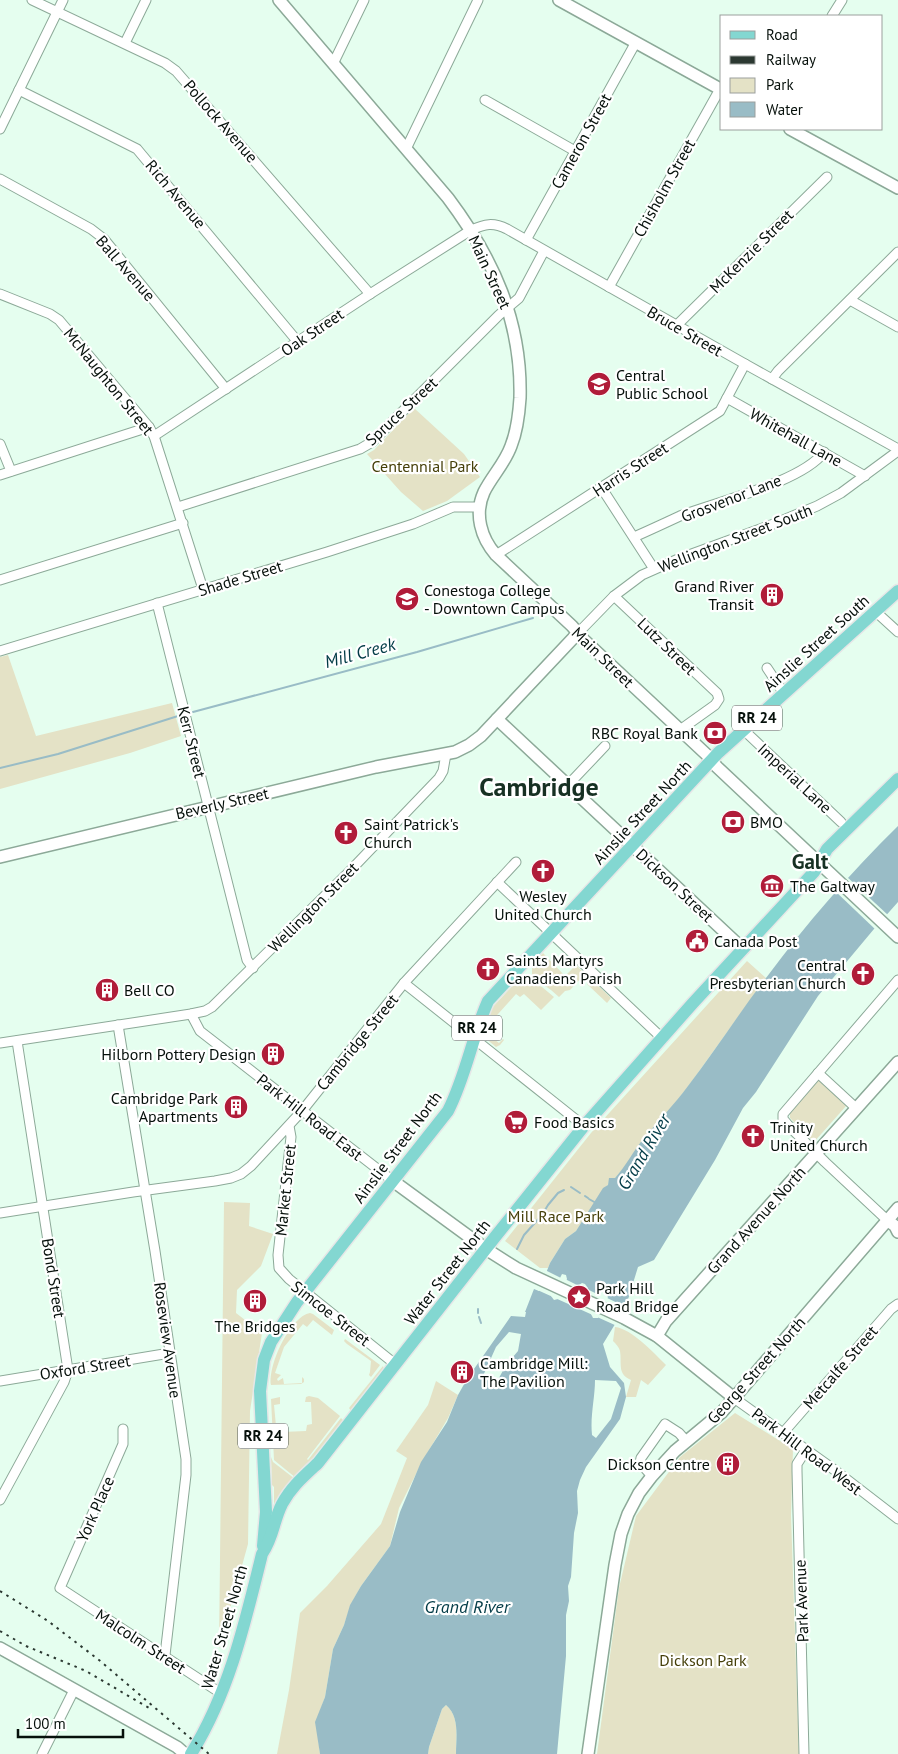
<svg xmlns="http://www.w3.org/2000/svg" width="898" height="1754" font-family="'PT Sans',sans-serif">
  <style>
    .green { fill: #e4e2c6 }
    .water { fill: #99bcc6; fill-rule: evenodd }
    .pier { fill: #e5feef }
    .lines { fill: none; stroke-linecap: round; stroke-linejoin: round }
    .stream { stroke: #99bcc6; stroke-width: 2 }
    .street-casing { stroke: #8ca998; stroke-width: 11 }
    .secondary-casing { stroke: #8ca998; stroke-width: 14 }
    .primary-casing { stroke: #e6e7e7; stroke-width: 15 }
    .street { stroke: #fff; stroke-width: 9 }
    .secondary { stroke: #fff; stroke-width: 11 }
    .primary { stroke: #83d7d1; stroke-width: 12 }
    .rail { stroke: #2b3831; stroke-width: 2; stroke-dasharray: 2.5 5; stroke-linecap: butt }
    .labels { text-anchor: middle; stroke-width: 4.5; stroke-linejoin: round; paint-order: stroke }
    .shield { fill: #fff; stroke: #515854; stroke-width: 1 }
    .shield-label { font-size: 15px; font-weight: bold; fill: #06100b }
    .street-label { font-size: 16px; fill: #06100b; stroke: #fff }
    .poi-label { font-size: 16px; fill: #06100b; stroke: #fff; text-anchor: start }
    .park-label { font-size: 16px; fill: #453f09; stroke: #fff }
    .water-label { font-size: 18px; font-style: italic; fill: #023b46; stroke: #fff }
    .district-label { font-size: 21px; font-weight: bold; fill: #173023; stroke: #fff }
    .town-label { font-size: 26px; font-weight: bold; fill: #173023; stroke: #fff }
  </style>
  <rect width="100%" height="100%" fill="#e5feef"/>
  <!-- green -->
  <g class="green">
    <path d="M414,408L464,454L480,477L447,501L423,511L401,492L367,454L374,450Z"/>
    <path d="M8,655L36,736L172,703L181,736L130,753L0,789V657Z"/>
    <path d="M543,953L565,976L576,965L585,974L570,990L565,991L559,997L551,990L532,977V965Z"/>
    <path d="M747,961L766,978L687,1088L669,1111L644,1138L624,1168L615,1178H610L608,1185L576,1231L565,1239L550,1263L548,1268H540L505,1241L591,1133Z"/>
    <path d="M519,979L542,987L554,997L541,1010L524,994L520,997L516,994L489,1024L491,1029L487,1034L499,1043L503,1039L504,1040L500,1045L496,1047L484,1037L482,1033L490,1010Z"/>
    <path d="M592,980L611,998L607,1003L587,984Z"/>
    <path d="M819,1078L847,1105L814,1142L790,1118V1110Z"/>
    <path d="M224,1202L250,1203L249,1226L273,1234L261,1266L237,1290L236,1313L262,1333L250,1411L248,1544L219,1649Z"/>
    <path d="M310,1313L313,1314L334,1330L332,1335L313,1320L307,1327L303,1324L284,1347L275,1373L281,1375L277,1379L278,1381L283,1378L284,1384L302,1383V1377L304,1379V1382L301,1384L271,1385C268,1364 291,1316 310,1313Z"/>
    <path d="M615,1327C632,1329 654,1353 666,1365L648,1385L641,1380L636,1397H626L631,1380C617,1374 622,1364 620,1351C619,1347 616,1344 613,1341Z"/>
    <path d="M345,1339L380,1365L371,1377L369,1375L370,1372L371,1361L347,1344L344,1341Z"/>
    <path d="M383,1366L384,1369L351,1411L349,1408Z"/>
    <path d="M436,1381L458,1395L448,1418L422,1462L399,1508L390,1546L361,1586L351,1604L344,1625L333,1649L325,1697L316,1722L320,1754H277L289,1690L300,1613L327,1586L381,1524L407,1458L396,1451L428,1405Z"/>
    <path d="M309,1396L318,1398L340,1416L307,1459L308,1460L341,1418L344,1421L310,1463L296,1478L274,1460L271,1399L280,1397V1404L274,1405L276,1426H281L282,1432L306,1431L307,1425L312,1424L311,1402H305L306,1397Z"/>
    <path d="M735,1413L793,1449L791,1515L799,1754H597L619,1588L636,1516L680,1457Z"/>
    <path d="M271,1457L273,1462L295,1479L274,1512V1487L272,1485Z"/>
    <path d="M446,1705C460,1717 456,1737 456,1754H428L429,1747L442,1709Z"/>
  </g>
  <!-- water -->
  <path class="water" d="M898,826V902L874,929L818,996L756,1092L743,1108L715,1160L654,1260L638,1267L626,1306L603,1344L610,1367L624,1383L626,1397L620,1419L586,1467L580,1480L577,1491L578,1513L574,1533L571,1577L568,1586L569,1601L566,1615V1656L557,1754H456C456,1737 460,1717 446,1705L442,1709L429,1747L428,1754H320L315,1722L325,1697L333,1649L344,1625L350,1605L361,1586L390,1546L400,1512L421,1462L447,1422L458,1395L467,1379L511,1316L525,1317L526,1312H525L534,1289L539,1291L550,1263L565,1239L576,1231L603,1188L608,1185L609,1178H615C626,1166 633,1151 644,1138C658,1121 674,1105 688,1086C715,1051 739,1013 766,978C806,924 850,873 898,826ZM562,1274L566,1275L567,1279L558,1299L554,1300L551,1296ZM582,1283L585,1284L588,1288L576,1309L571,1305L579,1285ZM603,1291L604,1292L608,1297L598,1318H593L591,1314L599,1293ZM509,1332L521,1334L518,1351L506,1365L494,1387L492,1389L487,1379L483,1376L496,1347ZM595,1380L616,1381L621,1388L611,1419L596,1438L592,1435C590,1416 595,1398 595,1380Z"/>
  <!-- pier -->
  <g class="pier">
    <path d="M846,876L889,916L876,930L834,890Z"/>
    <path d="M545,1270L561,1278L554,1298L565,1279L581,1287L574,1306L576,1307L585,1288L601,1296L593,1315L594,1316L605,1297L628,1308L617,1326L533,1288L534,1287L537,1288Z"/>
  </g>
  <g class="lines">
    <!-- stream -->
    <g class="stream">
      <path d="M193,712L417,652L533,618"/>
      <path d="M0,768L58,754L178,716"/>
      <path d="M571,1187L580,1193"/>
      <path d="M585,1196L588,1198"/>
      <path d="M589,1199L596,1203"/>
      <path d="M517,1249L524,1235L542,1215L548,1205L558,1193L564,1190"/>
      <path d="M478,1313V1309"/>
      <path d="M479,1317L481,1323"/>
    </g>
    <!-- street casing -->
    <g class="street-casing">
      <g id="street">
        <path d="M32,0L165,63L176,71L370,294"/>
        <path d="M832,16L842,0"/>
        <path d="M125,43L146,0"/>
        <path d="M333,64L364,0"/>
        <path d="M19,90L137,149L298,342"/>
        <path d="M485,100L575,151"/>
        <path d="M0,129L63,0"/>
        <path d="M406,149L478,0"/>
        <path d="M0,179L91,229L104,239L226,389"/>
        <path d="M526,240L636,42"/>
        <path d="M609,287L720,89"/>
        <path d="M0,294L50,314L59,320L149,427L154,436L203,589"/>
        <path d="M850,300L898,327"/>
        <path d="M676,326L827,177"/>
        <path d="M772,379L778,371L898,252"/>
        <path d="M727,398L865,476"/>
        <path d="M154,436L370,294L471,230C485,224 493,222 507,229L745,364L898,449"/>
        <path d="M0,444L11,471"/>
        <path d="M0,475L149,427"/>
        <path d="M601,487L654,569"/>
        <path d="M178,507L360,449L372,442L499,315L519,298L544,251"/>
        <path d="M634,537C650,530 665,523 680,516C716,502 802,482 824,452"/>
        <path d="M496,555L720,411L745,364"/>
        <path d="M0,580L183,523"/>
        <path d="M614,596L717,693L719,699L715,705L680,730"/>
        <path d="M157,603L247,960L253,968"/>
        <path d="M875,611L898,632"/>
        <path d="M578,633L614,596L642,575L678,559L771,525L817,506L841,493L898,451"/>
        <path d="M0,651L327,552L413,524L453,507H479"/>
        <path d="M767,668L781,689"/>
        <path d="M749,735L841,822"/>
        <path d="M568,785L605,746"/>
        <path d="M497,882L663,1039"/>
        <path d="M404,983L584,1126"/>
        <path d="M191,1014L200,1031L393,1181"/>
        <path d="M118,1025L155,1251L186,1459V1475L165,1655"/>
        <path d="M0,1043L191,1014L205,1011L212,1007L346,875L439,778L443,771L446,754"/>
        <path d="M818,1073L856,1108"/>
        <path d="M289,1126L291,1137L278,1255L279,1268L289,1279L395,1364"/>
        <path d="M0,1213L133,1192L215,1181L231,1178L241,1174L251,1166L302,1111L404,983L516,862"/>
        <path d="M887,1220L825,1162L788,1125L783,1119V1114L898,980"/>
        <path d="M0,1381L170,1353"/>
        <path d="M734,1398L836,1471L898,1519"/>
        <path d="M123,1429V1444L60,1588L222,1694"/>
        <path d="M783,1433L891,1309L898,1304"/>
        <path d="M652,1476L640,1463L641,1458L665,1424L679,1433L687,1442"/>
        <path d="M0,1500L64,1382L68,1370L17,1041"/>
        <path d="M42,1754L74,1690"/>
        <path d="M804,1754L797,1471V1464L806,1450"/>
      </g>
    </g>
    <!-- secondary casing -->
    <g class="secondary-casing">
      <g id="secondary">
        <path d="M279,0L448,198C493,258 522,321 520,398C519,414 517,431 511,446C505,463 492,476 484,492C474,514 481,538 496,555L572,626L584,640L707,755L717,767L898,937"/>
        <path d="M559,0L722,90"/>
        <path d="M790,129L898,188"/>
        <path d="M497,719L743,949"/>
        <path d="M0,857L376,767L455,752L469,745L481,736L578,633"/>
        <path d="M393,1181L486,1249L516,1268L624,1318L657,1336L734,1398"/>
        <path d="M887,1220L895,1226L898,1232"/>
        <path d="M657,1336L666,1321L898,1062"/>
        <path d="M0,1648L177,1747L185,1754"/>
        <path d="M588,1754L615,1565L621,1534L628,1514L639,1493L652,1476L675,1451L722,1412L898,1208"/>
      </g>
    </g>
    <!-- primary casing -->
    <g class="primary-casing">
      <g id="primary">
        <path d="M263,1546L266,1512L260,1391L264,1360L271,1342L297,1302L448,1111C466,1076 472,1037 488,1001L718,753L898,591"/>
        <path d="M191,1754C229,1693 245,1623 262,1554C274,1536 273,1522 282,1504C291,1487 304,1476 318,1463L495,1237L584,1126L693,1003L814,872L827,849L898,779"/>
      </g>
    </g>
    <!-- street -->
    <use href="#street" class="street"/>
    <!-- secondary -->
    <use href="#secondary" class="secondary"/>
    <!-- primary -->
    <use href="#primary" class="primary"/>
    <!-- rail -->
    <g class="rail">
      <path d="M0,1591L48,1621L99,1660L209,1754"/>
      <path d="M0,1631L26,1646L86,1671L149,1708"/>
    </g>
  </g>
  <!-- icons -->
  <defs>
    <g id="school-disc" transform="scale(1.25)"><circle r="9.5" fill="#b01c39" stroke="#fff"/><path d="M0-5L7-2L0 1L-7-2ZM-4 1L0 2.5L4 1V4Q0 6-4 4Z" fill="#fff"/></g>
    <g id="building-disc" transform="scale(1.25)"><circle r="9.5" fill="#b01c39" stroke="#fff"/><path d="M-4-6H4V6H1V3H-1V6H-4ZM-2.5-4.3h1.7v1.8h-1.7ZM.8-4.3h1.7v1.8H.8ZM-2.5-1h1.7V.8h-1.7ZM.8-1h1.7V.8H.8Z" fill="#fff"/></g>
    <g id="university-disc" transform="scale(1.25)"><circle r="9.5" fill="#b01c39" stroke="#fff"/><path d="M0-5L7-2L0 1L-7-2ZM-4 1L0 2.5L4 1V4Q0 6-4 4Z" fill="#fff"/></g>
    <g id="bank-disc" transform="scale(1.25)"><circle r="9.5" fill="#b01c39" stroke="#fff"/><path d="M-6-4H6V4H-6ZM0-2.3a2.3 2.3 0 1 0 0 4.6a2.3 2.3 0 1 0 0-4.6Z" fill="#fff"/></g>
    <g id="church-disc" transform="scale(1.25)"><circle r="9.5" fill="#b01c39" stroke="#fff"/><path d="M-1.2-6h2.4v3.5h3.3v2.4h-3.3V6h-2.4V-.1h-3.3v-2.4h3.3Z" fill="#fff"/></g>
    <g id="museum-disc" transform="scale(1.25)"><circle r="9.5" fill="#b01c39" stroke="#fff"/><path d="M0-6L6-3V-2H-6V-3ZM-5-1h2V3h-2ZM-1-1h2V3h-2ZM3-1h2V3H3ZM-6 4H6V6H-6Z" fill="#fff"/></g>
    <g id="civic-disc" transform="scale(1.25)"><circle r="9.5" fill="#b01c39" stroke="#fff"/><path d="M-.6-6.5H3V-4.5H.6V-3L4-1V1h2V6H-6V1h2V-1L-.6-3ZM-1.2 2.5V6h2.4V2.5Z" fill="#fff"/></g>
    <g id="supermarket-disc" transform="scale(1.25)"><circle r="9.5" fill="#b01c39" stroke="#fff"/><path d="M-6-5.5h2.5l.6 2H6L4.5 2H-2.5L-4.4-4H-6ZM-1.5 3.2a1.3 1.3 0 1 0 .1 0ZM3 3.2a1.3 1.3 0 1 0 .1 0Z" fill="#fff"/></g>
    <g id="sight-disc" transform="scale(1.25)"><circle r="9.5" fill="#b01c39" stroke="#fff"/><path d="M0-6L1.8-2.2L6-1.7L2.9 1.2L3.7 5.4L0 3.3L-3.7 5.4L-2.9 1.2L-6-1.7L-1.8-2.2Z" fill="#fff"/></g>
  </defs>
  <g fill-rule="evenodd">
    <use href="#school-disc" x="599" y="384"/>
    <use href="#building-disc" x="772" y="595"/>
    <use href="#university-disc" x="407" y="599"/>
    <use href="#bank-disc" x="715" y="733"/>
    <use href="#bank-disc" x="733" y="822"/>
    <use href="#church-disc" x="346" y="833"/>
    <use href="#church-disc" x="543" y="871"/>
    <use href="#museum-disc" x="772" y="886"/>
    <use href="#civic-disc" x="697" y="941"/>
    <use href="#church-disc" x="488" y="969"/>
    <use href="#church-disc" x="863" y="974"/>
    <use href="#building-disc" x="107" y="990"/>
    <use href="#building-disc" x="273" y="1054"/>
    <use href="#building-disc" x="236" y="1107"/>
    <use href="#supermarket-disc" x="516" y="1122"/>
    <use href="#church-disc" x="753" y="1136"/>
    <use href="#sight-disc" x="579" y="1297"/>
    <use href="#building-disc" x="255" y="1301"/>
    <use href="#building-disc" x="462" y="1372"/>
    <use href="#building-disc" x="728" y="1464"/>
  </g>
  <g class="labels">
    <!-- shield labels -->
    <g class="shield">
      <rect x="732" y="705.5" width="50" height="25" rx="4"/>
      <rect x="452" y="1015.5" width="50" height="25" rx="4"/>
      <rect x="238" y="1423.5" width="50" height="25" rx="4"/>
    </g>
    <g class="shield-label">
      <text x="757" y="723">RR 24</text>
      <text x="477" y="1033">RR 24</text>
      <text x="263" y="1441">RR 24</text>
    </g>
    <!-- street labels -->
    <g class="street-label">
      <text transform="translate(221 121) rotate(49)" y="6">Pollock Avenue</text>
      <text transform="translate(581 141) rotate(-61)" y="6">Cameron Street</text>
      <text transform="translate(664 188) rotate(-61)" y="6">Chisholm Street</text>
      <text transform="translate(176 194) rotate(50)" y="6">Rich Avenue</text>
      <text transform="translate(751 251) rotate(-45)" y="6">McKenzie Street</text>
      <text transform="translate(126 268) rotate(49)" y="6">Ball Avenue</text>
      <text transform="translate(490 272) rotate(65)" y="6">Main Street</text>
      <text transform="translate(685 331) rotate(30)" y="6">Bruce Street</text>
      <text transform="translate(312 332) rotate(-34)" y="6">Oak Street</text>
      <text transform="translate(109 381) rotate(51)" y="6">McNaughton Street</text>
      <text transform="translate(401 411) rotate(-43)" y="6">Spruce Street</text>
      <text transform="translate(796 437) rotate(29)" y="6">Whitehall Lane</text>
      <text transform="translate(630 469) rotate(-33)" y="6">Harris Street</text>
      <text transform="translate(731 498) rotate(-21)" y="6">Grosvenor Lane</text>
      <text transform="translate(735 538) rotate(-21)" y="6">Wellington Street South</text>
      <text transform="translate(240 578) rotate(-17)" y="6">Shade Street</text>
      <text transform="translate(816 643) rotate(-42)" y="6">Ainslie Street South</text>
      <text transform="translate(667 646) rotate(44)" y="6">Lutz Street</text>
      <text transform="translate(603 657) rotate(44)" y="6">Main Street</text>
      <text transform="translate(192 742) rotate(76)" y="6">Kerr Street</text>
      <text transform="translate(795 778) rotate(43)" y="6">Imperial Lane</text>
      <text transform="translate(222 803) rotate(-13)" y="6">Beverly Street</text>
      <text transform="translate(642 812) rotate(-47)" y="6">Ainslie Street North</text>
      <text transform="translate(675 885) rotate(43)" y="6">Dickson Street</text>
      <text transform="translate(313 907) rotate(-45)" y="6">Wellington Street</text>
      <text transform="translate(357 1042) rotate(-51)" y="6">Cambridge Street</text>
      <text transform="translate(310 1117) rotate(38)" y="6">Park Hill Road East</text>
      <text transform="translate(397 1147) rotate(-53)" y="6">Ainslie Street North</text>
      <text transform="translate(285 1190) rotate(-84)" y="6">Market Street</text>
      <text transform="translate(756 1220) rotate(-48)" y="6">Grand Avenue North</text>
      <text transform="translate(447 1272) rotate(-52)" y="6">Water Street North</text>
      <text transform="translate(54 1278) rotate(81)" y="6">Bond Street</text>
      <text transform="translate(331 1313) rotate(38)" y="6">Simcoe Street</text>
      <text transform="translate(168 1340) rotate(82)" y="6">Roseview Avenue</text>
      <text transform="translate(85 1367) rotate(-9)" y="6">Oxford Street</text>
      <text transform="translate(840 1367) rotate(-49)" y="6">Metcalfe Street</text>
      <text transform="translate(756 1370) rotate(-48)" y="6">George Street North</text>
      <text transform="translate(807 1451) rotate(37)" y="6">Park Hill Road West</text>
      <text transform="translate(95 1509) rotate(-66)" y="6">York Place</text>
      <text transform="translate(801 1601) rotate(-92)" y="6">Park Avenue</text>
      <text transform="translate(224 1627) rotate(-74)" y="6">Water Street North</text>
      <text transform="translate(141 1641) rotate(33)" y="6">Malcolm Street</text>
    </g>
    <!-- poi labels -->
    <g class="poi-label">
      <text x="616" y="381">Central<tspan x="616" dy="18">Public School</tspan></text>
      <text x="754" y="592" text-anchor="end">Grand River<tspan x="754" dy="18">Transit</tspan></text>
      <text x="424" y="596">Conestoga College<tspan x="424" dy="18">- Downtown Campus</tspan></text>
      <text x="698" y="739" text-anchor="end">RBC Royal Bank</text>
      <text x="750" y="828">BMO</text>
      <text x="364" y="830">Saint Patrick's<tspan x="364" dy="18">Church</tspan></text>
      <text x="790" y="892">The Galtway</text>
      <text x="543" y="902" text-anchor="middle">Wesley<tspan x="543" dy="18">United Church</tspan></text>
      <text x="714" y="947">Canada Post</text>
      <text x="506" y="966">Saints Martyrs<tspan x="506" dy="18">Canadiens Parish</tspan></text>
      <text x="846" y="971" text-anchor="end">Central<tspan x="846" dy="18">Presbyterian Church</tspan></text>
      <text x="124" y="996">Bell CO</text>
      <text x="256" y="1060" text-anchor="end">Hilborn Pottery Design</text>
      <text x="218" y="1104" text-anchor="end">Cambridge Park<tspan x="218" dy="18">Apartments</tspan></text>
      <text x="534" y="1128">Food Basics</text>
      <text x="770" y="1133">Trinity<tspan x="770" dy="18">United Church</tspan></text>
      <text x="596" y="1294">Park Hill<tspan x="596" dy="18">Road Bridge</tspan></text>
      <text x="255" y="1332" text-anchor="middle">The Bridges</text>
      <text x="480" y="1369">Cambridge Mill:<tspan x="480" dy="18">The Pavilion</tspan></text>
      <text x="710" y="1470" text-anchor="end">Dickson Centre</text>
    </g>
    <!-- park labels -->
    <g class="park-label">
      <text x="425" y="472">Centennial Park</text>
      <text x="556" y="1222">Mill Race Park</text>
      <text x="703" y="1666">Dickson Park</text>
    </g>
    <!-- water labels -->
    <g class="water-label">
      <text transform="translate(360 653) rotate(-15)" y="6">Mill Creek</text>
      <text transform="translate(644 1152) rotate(-59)" y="6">Grand River</text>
      <text x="467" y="1613">Grand River</text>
    </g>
    <!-- district labels -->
    <g class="district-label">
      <text x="810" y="869">Galt</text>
    </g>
    <!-- town labels -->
    <g class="town-label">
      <text x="539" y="796">Cambridge</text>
    </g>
  </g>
  <!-- legend -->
  <rect x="720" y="15" width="162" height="115" fill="#ffffff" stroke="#9b9f9d"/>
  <rect x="730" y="31" width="25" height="8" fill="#83d7d1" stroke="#9b9f9d"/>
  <text x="766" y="40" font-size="15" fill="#06100b">Road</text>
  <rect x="730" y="56" width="25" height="8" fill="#2b3831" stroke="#9b9f9d"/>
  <text x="766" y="65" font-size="15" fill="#06100b">Railway</text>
  <rect x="730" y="78" width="25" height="15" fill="#e4e2c6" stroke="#9b9f9d"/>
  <text x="766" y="90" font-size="15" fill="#06100b">Park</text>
  <rect x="730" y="102" width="25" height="15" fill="#99bcc6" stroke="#9b9f9d"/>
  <text x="766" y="115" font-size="15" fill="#06100b">Water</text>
  <!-- scale -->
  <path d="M18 1729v8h105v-8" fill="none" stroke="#06100b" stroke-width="2.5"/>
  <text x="25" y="1729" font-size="15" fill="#06100b" stroke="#ffffff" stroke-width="4" paint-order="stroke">100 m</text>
</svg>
